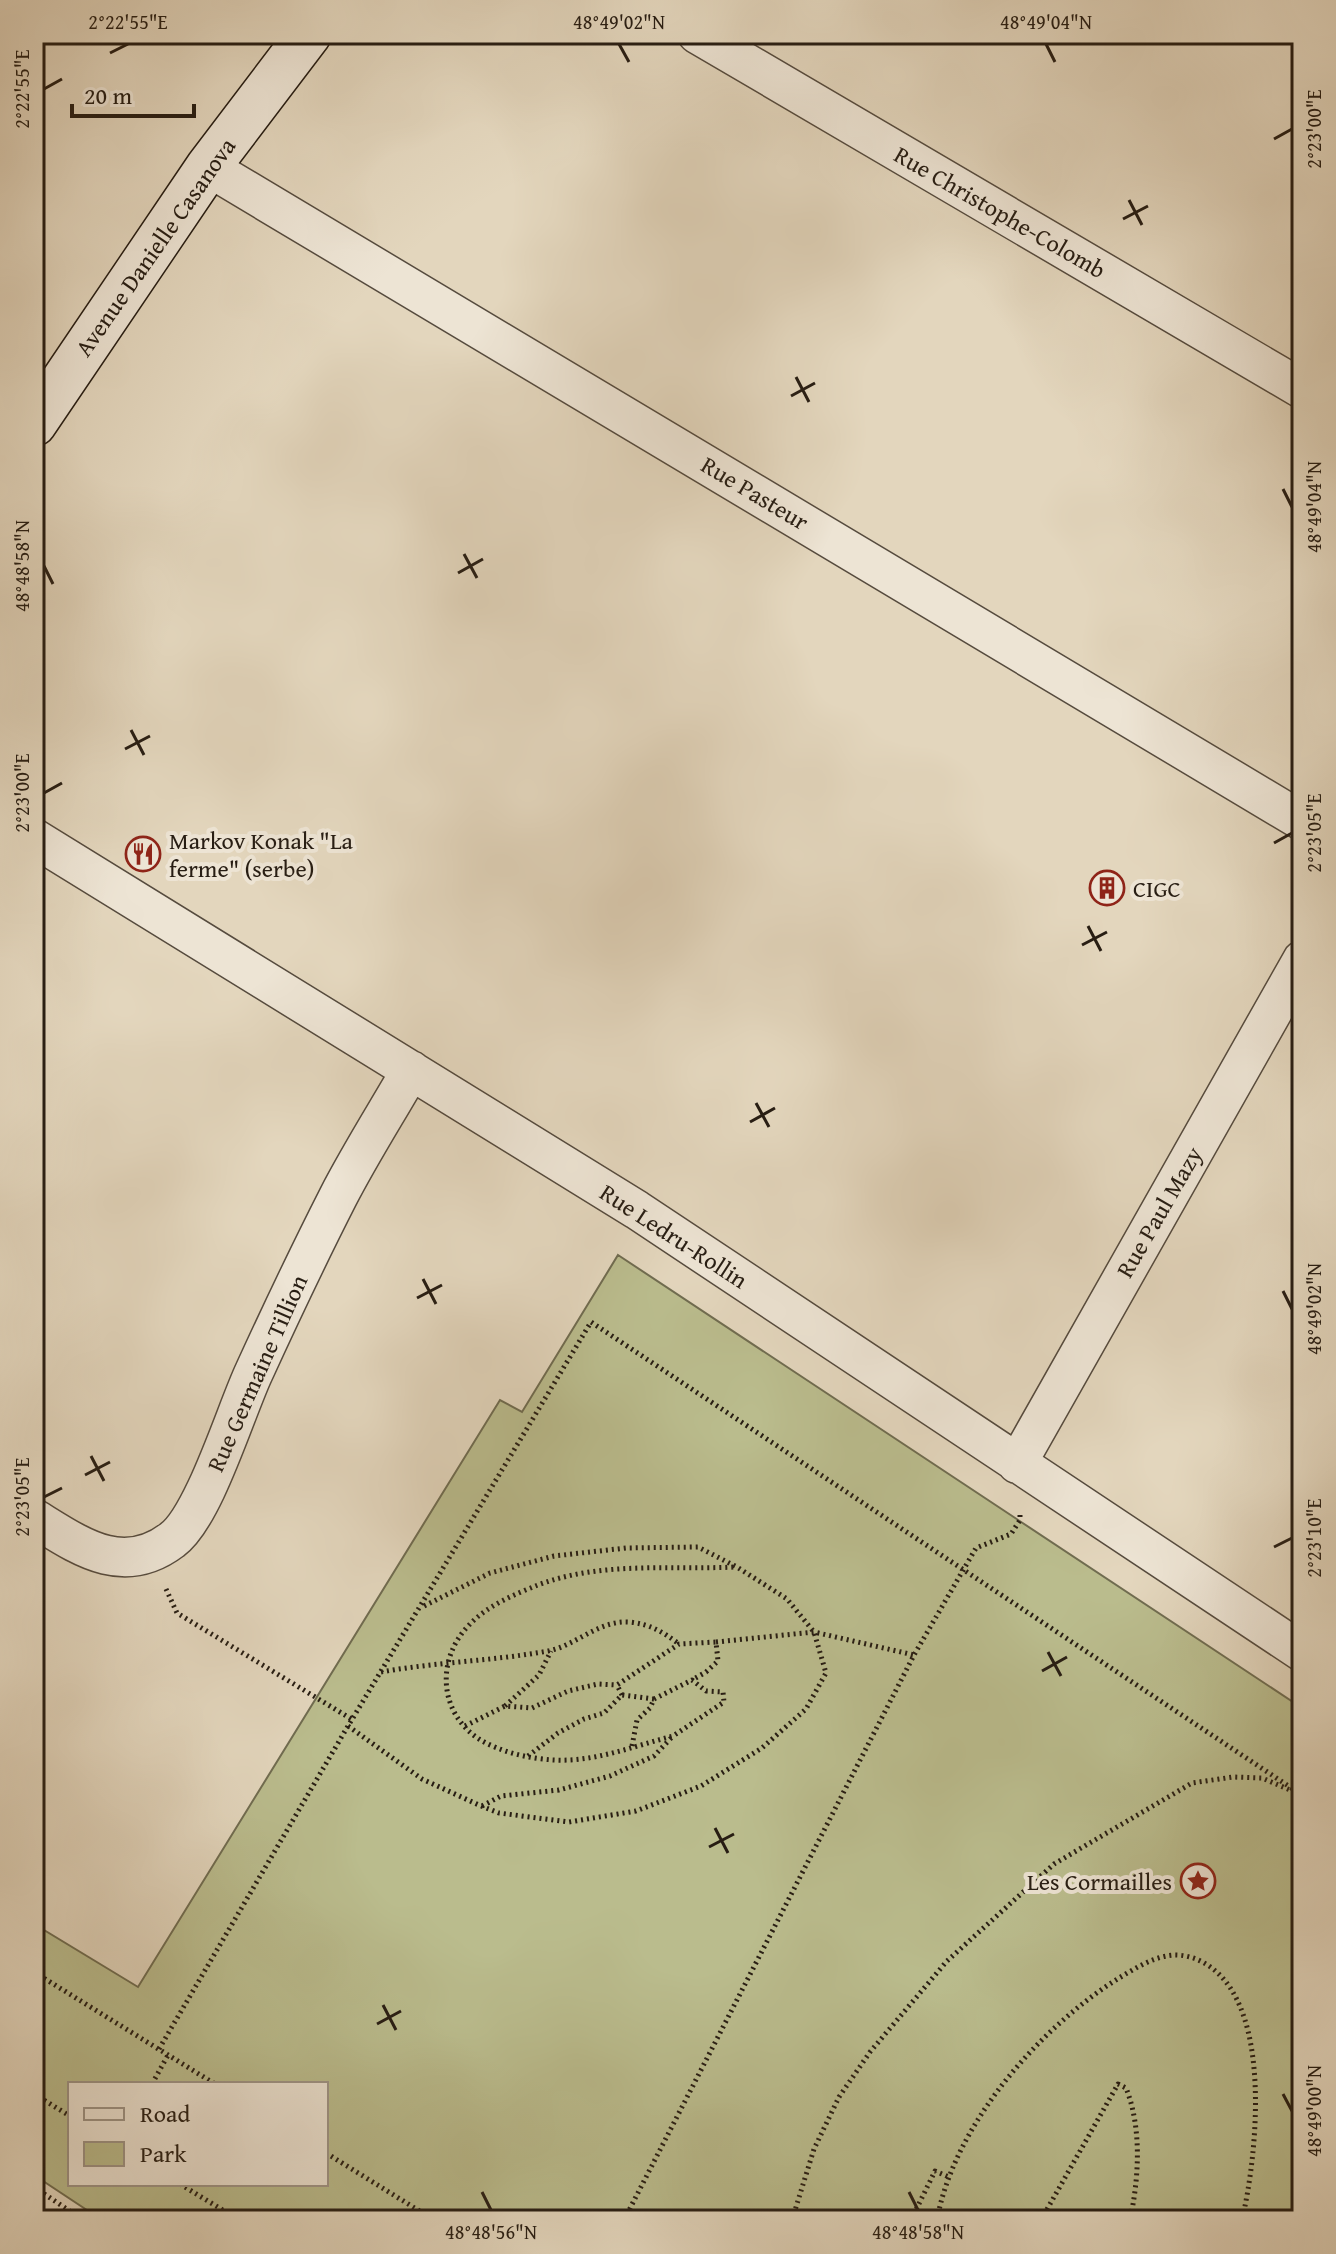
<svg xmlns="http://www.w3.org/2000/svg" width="1336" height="2254" font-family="'Gentium Book Plus',serif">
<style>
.green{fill:#babc8d;stroke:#706c50;stroke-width:2;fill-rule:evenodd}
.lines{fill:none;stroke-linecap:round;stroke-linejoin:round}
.street-casing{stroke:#564b3e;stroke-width:41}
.secondary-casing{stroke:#271d13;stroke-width:47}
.path{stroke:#271d13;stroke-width:5;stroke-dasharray:2 4;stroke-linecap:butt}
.street{stroke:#ede4d4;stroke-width:38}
.secondary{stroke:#ede4d4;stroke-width:44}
.ticks{fill:none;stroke:#271d13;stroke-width:3}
.labels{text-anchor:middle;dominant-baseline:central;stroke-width:8;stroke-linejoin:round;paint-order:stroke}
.street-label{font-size:24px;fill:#271d13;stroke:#ede4d4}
.poi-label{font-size:24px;fill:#271d13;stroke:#ede4d4;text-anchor:start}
.neatline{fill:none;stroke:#271d13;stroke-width:3}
.ticks-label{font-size:20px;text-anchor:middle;fill:#271d13}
</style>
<rect width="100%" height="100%" fill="#e3d6bd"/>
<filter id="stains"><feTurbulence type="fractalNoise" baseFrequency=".0025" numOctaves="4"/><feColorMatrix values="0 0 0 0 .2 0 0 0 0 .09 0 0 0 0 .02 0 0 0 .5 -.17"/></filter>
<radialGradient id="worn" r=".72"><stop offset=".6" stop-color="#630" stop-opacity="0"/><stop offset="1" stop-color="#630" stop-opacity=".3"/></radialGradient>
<path class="green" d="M618 1255 1302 1708V2220H102L34 2175V1924L138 1987 500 1400 522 1412ZM70 2084H326V2184H70Z"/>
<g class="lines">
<g class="street-casing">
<path id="street" d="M697 34 1302 389
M208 167 1302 821
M34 838 637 1210 1302 1652
M1017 1464 1302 960
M34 1518C78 1545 122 1578 172 1540 204 1517 236 1410 254 1372 281 1313 309 1254 338 1197 360 1154 387 1112 411 1070"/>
</g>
<g class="secondary-casing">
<path id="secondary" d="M34 424 208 167 309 34"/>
</g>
<path class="path" d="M166 1589 177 1613 353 1720
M716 1642 814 1632 914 1655
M381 1672C436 1662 493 1661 548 1651 575 1646 599 1620 629 1622 650 1624 663 1632 679 1644
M622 1695 617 1685 679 1644 716 1642 718 1661 706 1672 692 1680
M505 1706 539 1675 551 1651
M348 1726 422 1779 481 1806 499 1813 569 1822 636 1811 701 1786 762 1748 806 1709 826 1673 814 1632 787 1599 737 1567 698 1547 626 1548 554 1556 490 1573 424 1606
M465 1726 505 1706 532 1708 568 1691 598 1684 617 1685
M632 1746 637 1720 650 1708 654 1699 692 1680 706 1691 723 1692 724 1702 673 1736
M528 1756 558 1733 584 1719 604 1713 622 1695 654 1699
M482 1806 501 1796 559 1790 610 1776 654 1756 673 1736C634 1746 595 1762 555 1760 530 1759 500 1752 479 1739 438 1712 436 1658 470 1624 487 1606 515 1594 538 1585 601 1561 671 1570 736 1567
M34 1972 215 2084
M159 2049 348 1726 591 1322 1302 1795
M152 2084 168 2055
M34 2094 70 2116
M326 2153 434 2220
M180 2184 239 2220
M34 2187 83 2220
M624 2220 914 1655 976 1548 1011 1534 1020 1520V1511
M792 2220 814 2149 839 2097 870 2052 947 1961 1054 1864 1192 1783 1233 1777 1262 1778 1290 1790
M911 2220 935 2171 949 2177
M937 2220C954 2125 1039 2028 1119 1978 1136 1968 1154 1956 1175 1955 1187 1955 1199 1959 1209 1966 1273 2009 1257 2156 1242 2220
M1041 2220 1118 2084 1126 2088C1142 2128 1139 2178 1130 2220"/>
<use href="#street" class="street"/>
<use href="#secondary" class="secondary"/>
</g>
<path class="ticks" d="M619 44 629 62M1046 44 1055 62M110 53 128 44M44 89 62 79M1274 139 1292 129M1129 200 1142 225M1123 219 1148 206M796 377 809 402M791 396 815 383M1283 489 1292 507M464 554 477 578M44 566 53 584M458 573 483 559M131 730 144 755M125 749 150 736M44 793 62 783M1274 843 1292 833M1088 926 1101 951M1082 945 1107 932M756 1103 769 1127M750 1122 775 1108M423 1279 436 1304M1283 1291 1292 1309M417 1298 442 1285M91 1456 104 1481M85 1475 110 1462M44 1497 62 1488M1274 1547 1292 1538M1048 1652 1061 1676M1042 1671 1067 1657M715 1828 728 1853M709 1847 734 1834M383 2005 396 2030M377 2024 401 2011M1283 2094 1292 2111M482 2192 491 2210M909 2192 918 2210"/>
<defs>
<g id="restaurant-ring" transform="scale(1.8)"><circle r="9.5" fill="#ede4d4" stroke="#8f2418" stroke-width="1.5"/><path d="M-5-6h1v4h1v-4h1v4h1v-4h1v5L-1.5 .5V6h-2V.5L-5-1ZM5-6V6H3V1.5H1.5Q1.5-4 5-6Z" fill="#8f2418"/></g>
<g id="building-ring" transform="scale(1.8)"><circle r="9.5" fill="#ede4d4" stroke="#8f2418" stroke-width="1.5"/><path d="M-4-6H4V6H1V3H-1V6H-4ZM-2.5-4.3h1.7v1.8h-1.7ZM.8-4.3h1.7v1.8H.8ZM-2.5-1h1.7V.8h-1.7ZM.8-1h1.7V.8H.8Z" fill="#8f2418"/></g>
<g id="sight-ring" transform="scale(1.8)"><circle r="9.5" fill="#ede4d4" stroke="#8f2418" stroke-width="1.5"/><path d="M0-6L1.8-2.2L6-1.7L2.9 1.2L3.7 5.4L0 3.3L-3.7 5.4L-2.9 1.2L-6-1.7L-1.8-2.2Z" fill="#8f2418"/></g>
</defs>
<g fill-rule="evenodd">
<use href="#restaurant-ring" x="143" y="854"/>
<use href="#building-ring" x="1107" y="888"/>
<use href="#sight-ring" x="1198" y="1881"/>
</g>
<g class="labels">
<g class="street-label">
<text transform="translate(1000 212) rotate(30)">Rue Christophe-Colomb</text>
<text transform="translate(155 247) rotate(-55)">Avenue Danielle Casanova</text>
<text transform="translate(755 493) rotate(31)">Rue Pasteur</text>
<text transform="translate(1159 1212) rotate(-60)">Rue Paul Mazy</text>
<text transform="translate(674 1236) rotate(33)">Rue Ledru-Rollin</text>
<text transform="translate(257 1373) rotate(-66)">Rue Germaine Tillion</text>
</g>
<g class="poi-label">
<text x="169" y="840">Markov Konak "La<tspan x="169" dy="28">ferme" (serbe)</tspan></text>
<text x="1133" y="888">CIGC</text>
<text x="1172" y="1881" text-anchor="end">Les Cormailles</text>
</g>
</g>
<rect width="1336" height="2254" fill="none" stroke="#e3d6bd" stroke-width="88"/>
<rect x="68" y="2082" width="260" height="104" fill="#ede4d4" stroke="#9e9487" stroke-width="2"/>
<rect x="84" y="2108" width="40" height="12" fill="#ede4d4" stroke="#9e9487" stroke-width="2"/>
<text x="140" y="2122" font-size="24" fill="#271d13">Road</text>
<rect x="84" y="2142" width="40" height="24" fill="#babc8d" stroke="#9e9487" stroke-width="2"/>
<text x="140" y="2162" font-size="24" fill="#271d13">Park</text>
<path d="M72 104v12h122v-12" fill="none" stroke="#271d13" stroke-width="4"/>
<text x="84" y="104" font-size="24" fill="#271d13" stroke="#ede4d4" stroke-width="6" paint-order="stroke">20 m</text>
<rect x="44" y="44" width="1248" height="2166" class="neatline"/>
<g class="ticks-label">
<text x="128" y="29">2°22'55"E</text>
<text x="619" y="29">48°49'02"N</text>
<text x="1046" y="29">48°49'04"N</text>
<text transform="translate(22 89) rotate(-90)" y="7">2°22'55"E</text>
<text transform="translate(1314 129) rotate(-90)" y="7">2°23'00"E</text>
<text transform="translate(1314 507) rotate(-90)" y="7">48°49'04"N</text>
<text transform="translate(22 566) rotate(-90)" y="7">48°48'58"N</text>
<text transform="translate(22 793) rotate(-90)" y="7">2°23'00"E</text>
<text transform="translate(1314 833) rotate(-90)" y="7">2°23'05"E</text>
<text transform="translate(1314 1309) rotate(-90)" y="7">48°49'02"N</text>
<text transform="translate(22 1497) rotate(-90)" y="7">2°23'05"E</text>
<text transform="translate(1314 1538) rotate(-90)" y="7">2°23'10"E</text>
<text transform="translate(1314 2111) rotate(-90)" y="7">48°49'00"N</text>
<text x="491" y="2239">48°48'56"N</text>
<text x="918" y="2239">48°48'58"N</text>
</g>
<rect width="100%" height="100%" filter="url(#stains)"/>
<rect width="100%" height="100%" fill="url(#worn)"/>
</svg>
